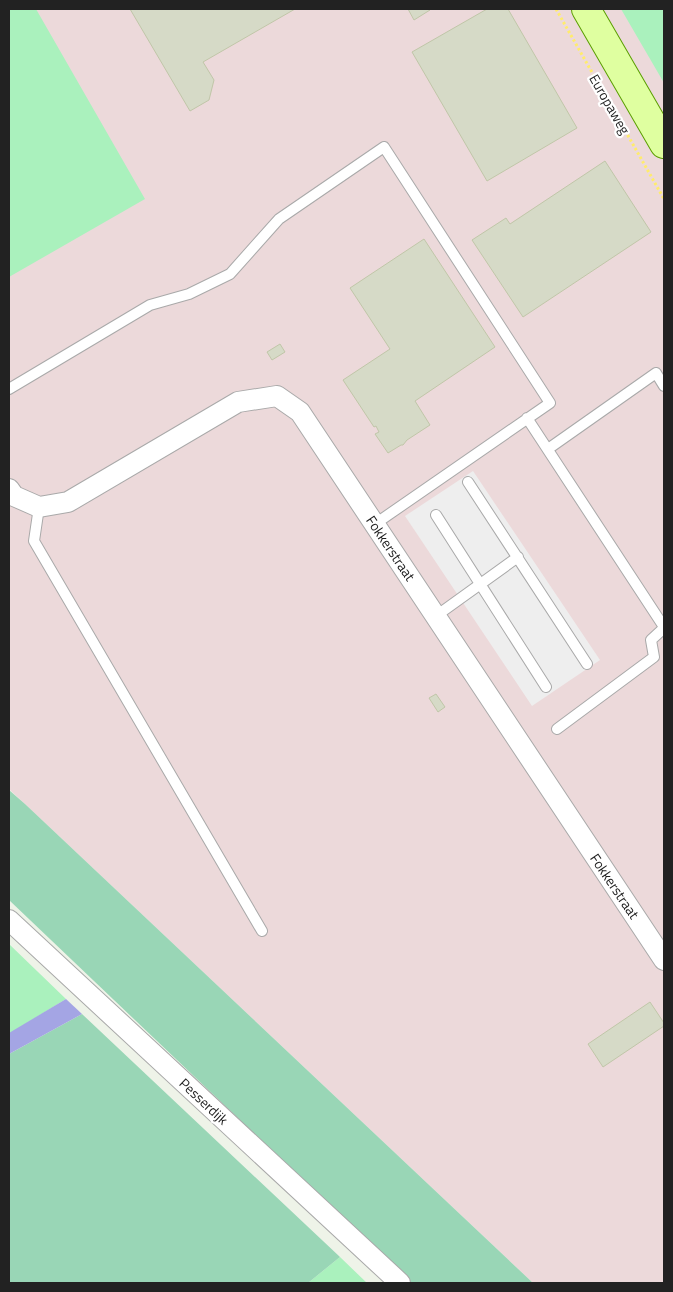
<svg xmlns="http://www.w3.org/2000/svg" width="673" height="1292" font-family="'Titillium Web',sans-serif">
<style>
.industrial{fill:#ecd9da}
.grass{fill:#aaf1bd}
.forest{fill:#99d6b6}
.parking{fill:#eee}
.water{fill:#a4a5e4}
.building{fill:#d6dac7;stroke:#c0c6a8}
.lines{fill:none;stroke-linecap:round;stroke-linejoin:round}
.service-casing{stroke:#a9a9a9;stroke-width:12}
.minor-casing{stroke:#a9a9a9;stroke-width:22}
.primary-casing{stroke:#5a9f00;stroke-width:30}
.path{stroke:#ffec6c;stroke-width:3;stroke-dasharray:2.5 2.5;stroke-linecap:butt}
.service{stroke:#fff;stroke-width:10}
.minor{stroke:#fff;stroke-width:20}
.primary{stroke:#dfffa0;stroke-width:28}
.labels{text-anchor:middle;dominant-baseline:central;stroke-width:4.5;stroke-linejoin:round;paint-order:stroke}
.street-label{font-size:14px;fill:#222;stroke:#fff}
</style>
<rect width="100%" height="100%" fill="#eef3e8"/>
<path class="industrial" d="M9 9H664V1283H533L9 789Z"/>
<path class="grass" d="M9 9H36L145 199 9 277Z
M621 9H664V83Z
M9 944 66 999 9 1034Z
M340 1257 367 1283H308Z"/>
<path class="forest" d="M9 790 25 804 533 1283H411L9 900Z
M82 1014 340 1257 308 1283H9V1054Z"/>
<path class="parking" d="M473 471 600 660 532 706 405 516Z"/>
<path class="water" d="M66 999 82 1014 9 1054V1033Z"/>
<path class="building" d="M130 9H295L203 62 214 80 209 100 190 111Z
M408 9H429L430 10 414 20Z
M487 9H508L577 128 487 181 412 52Z
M605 161 651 232 523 317 472 240 506 218 510 224Z
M424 239 495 347 415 401 430 425 407 440 403 445H401L388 453 375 434 379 432 376 426 374 427 343 380 390 349 350 288Z
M280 344 285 352 272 360 267 352Z
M436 694 445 707 438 712 429 698Z
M650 1002 664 1023V1026L603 1067 588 1044Z"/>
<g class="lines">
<g class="service-casing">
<path id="service" d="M9 389 150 305 189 294 230 274 279 219 384 147 550 403 375 524
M527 418 664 627
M548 449 656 373 664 386
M468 482 587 664
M39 507 34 541 262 931
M436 515 546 687
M436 616 518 557
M557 729 654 657 651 640 664 628"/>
</g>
<g class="minor-casing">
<path id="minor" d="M9 489 14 496 39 507 68 502 238 402 277 396 300 412 664 960
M9 920 400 1283"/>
</g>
<g class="primary-casing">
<path id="primary" d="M586 9 664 144"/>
</g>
<path class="path" d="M556 9 664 199"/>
<use href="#service" class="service"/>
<use href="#minor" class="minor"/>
<use href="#primary" class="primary"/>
</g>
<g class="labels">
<g class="street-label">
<text transform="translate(610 104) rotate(60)">Europaweg</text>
<text transform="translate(391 548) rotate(56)">Fokkerstraat</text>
<text transform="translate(615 886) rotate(56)">Fokkerstraat</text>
<text transform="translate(204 1101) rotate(43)">Pesserdijk</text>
</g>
</g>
<rect width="673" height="1292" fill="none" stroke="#222222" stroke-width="20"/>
</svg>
